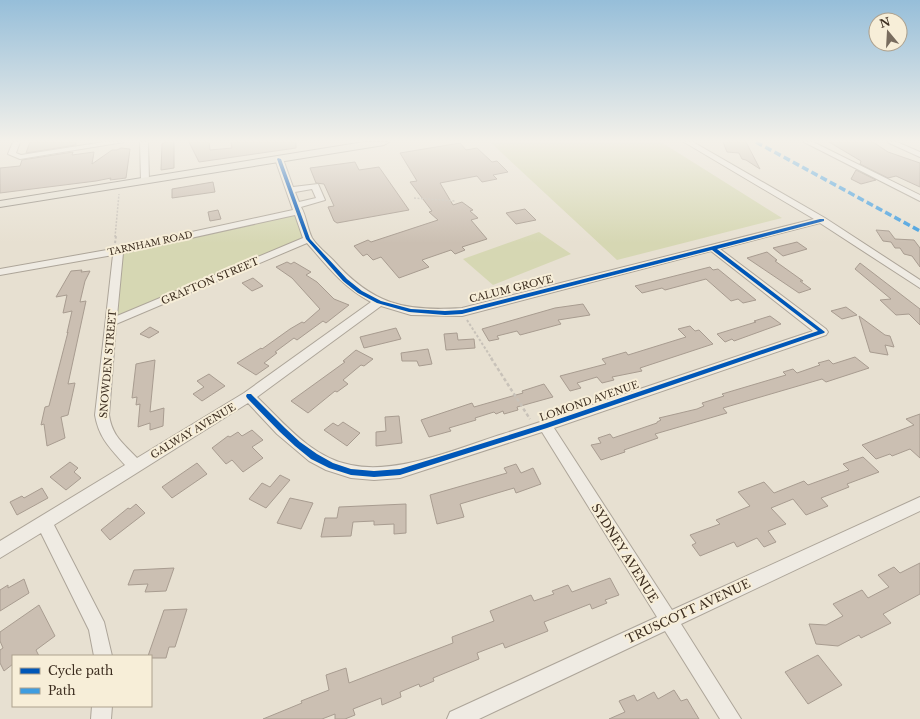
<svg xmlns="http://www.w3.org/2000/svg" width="920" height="719" font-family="'Libre Baskerville',serif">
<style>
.green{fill:#d6d7b3}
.building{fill:#cbbfb2;stroke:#a89c90}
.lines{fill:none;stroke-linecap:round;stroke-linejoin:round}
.minor-casing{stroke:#ada599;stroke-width:2}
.major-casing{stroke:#928b80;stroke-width:2}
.path-far2{stroke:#c8c2b9;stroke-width:1.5;stroke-dasharray:2 1.5;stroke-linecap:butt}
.path-far1{stroke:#c8c2b9;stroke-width:2;stroke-dasharray:2.5 2;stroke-linecap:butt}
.path{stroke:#c8c2b9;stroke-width:2.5;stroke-dasharray:3.5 2.5;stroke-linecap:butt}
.minor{fill:#efebe3;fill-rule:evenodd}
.major{fill:#e6e1d4;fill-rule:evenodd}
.quiet{stroke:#3f9de0;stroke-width:3.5;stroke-dasharray:7 3.5;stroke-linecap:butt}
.cycleway-casing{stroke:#f7eed8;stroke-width:2}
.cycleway{fill:#0057b8;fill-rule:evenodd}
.labels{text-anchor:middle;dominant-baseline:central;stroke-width:4;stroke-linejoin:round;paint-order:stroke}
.far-street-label{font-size:9px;fill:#3d2e20;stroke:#f7eed8}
.street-label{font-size:10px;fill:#3d2e20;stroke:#f7eed8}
.near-street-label{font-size:12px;fill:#3d2e20;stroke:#f7eed8}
</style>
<rect width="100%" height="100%" fill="#e7e0d1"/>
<path class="green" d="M490 142H661L782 218 617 260Z
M297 213 305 239 115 320 120 251Z
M539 232 571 254 493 285 463 259Z"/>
<path class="building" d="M30 142H76V145L26 153Z
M165 142H174V168L161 170 162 144Z
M189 142H209L210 150 232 148 231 142H296V148L199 162Z
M723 142H746L760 169 746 160 742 159 739 153 727 152Z
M829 142H873L888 152 920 163V187L896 176 888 178 860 164 861 161Z
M460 143 466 150 477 148 492 162 497 161 508 172 493 175 497 179 482 182 477 176 440 183 453 205 462 202 473 210 470 211 478 218 471 220 487 239 462 247 465 250 455 254 451 250 422 260 429 267 399 278 381 257 373 260 367 254 363 256 354 246 368 240 371 242 438 220 429 212 432 211 410 182 417 181 400 153Z
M121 148 130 149 126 178 110 180 111 178 96 181 0 193V168L20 166 22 160 73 152 72 155 94 152 92 164 112 150H117Z
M355 162 359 170 379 167 409 210 337 223 334 221 328 207 334 206 324 184 316 183 310 168Z
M856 170 876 180 861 184 851 179Z
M213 182 215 192 172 198V189Z
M525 209 536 220 516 224 506 213Z
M218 210 221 219 210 221 208 212Z
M876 230 889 231 895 239 914 240 920 248V267L912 256 904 254 900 248H895L891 242 883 241Z
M797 242 807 249 783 256 773 248Z
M767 252 777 260 775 261 803 281H800L811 289 799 293 747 258Z
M287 262 291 264 294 262 311 272 306 275 317 282 334 299 349 305 326 323 323 321 297 340 294 338 275 352 277 353 264 363 269 366 256 375 237 363 261 348 262 349 290 329 302 322 304 323 320 309 292 278 276 267Z
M860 263 920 309V325L909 314 896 315 880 300 891 299 855 269Z
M710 267 713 270 718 269 756 300 743 303 738 299 731 301 706 279 665 290 662 288 642 293 635 286Z
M82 270 81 272 90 271 85 281 80 302 86 301 68 384 75 383 68 415 61 417 65 438 47 446 44 424 41 425 45 407 49 406 68 332 67 333 72 311 63 313 67 295 56 297 71 271Z
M253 278 263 286 252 291 242 283Z
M583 304 590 315 558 320 561 324 520 335 517 331 497 336 499 339 489 341 482 329 555 308Z
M846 307 857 315 842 319 831 311Z
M770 316 781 324 734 341 732 339 725 342 717 334 756 322 754 321Z
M859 316 885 335 890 336 894 347 885 345 888 355 870 352Z
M690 326 695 331 699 330 713 344 640 368 642 371 612 377 614 380 602 383 597 377 577 383 581 388 570 391 560 376 606 364 602 359 626 352 628 355 686 337 678 329Z
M150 327 159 332 149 338 140 334Z
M396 328 401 339 364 348 360 337Z
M457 333 458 340 474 339 475 348 446 350 444 334Z
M428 349 432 364 419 366 417 361H402L401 353Z
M356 350 373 359 364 366 361 365 343 380 348 384 337 392 335 391 308 413 291 401 345 362 343 361Z
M855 357 869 368 826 382 822 379 723 408 727 413 655 434 658 438 624 450 625 452 601 460 591 445 601 443 598 438 610 434 613 438 657 423V422L661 420 659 418 697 409 704 406 702 403 724 396 722 394 786 375 783 372 793 369 797 373 820 365 818 363 829 360 833 364Z
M155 360 150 412 164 408 163 426 150 430V423L138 427 140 404 136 405 137 397 132 398 136 364Z
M209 374 225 386 202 401 193 394 204 387 197 381Z
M544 384 553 397 517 407 518 410 504 414 503 411 496 414 494 412 475 418 476 420 449 428 451 431 429 437 421 420 472 403 474 407 523 393 522 391Z
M920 414V458L910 449 892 456 890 454 876 459 862 445 914 425 906 419Z
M399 416 402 443 376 446V432L386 431 385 417Z
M343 422 360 433 347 446 324 430 333 423 338 426Z
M252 430 263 440 252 447 263 458 243 472 232 460 226 464 212 448 228 436 230 437 238 432 242 436Z
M863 457 879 472 847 484 849 487 821 498 828 506 806 515 793 499 771 508 786 524 768 531 776 542 764 547 757 538 737 547 734 542 700 556 692 545 696 543 690 535 720 524 716 520 750 506 738 492 764 482 774 493 804 481 808 485 849 470 843 464Z
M70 462 78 468 74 472 81 478 66 490 50 477Z
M197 463 207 474 172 498 162 487Z
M516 464 521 473 533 468 541 484 516 493 514 488 460 504 464 517 437 524 430 495 507 473 504 468Z
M280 475 290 480 266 508 249 499 262 483 270 487Z
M42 488 48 498 17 515 10 502 22 496 24 498Z
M290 498 313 503 301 529 277 523Z
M136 504 145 513 110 540 101 530 128 508 130 509Z
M406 504V533L394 534V524L374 525V521L353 522 351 536 321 537 325 518H337L339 507Z
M920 563V594L883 614 891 623 861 638 859 635 838 646 816 644 809 624 826 625 843 616 833 604 862 590 868 598 889 587 878 575 894 567 900 573Z
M174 568 166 591 145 592 148 584 128 585 134 570Z
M610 578 619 595 605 600 607 603 592 609 590 604 544 622 548 631 505 648 503 643 477 653 479 659 433 678 434 681 420 687 419 684 400 692 401 697 382 705 381 698 353 709 355 715 345 719H335V714L322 719H263L302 703 301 701 329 690 326 675 346 668 349 683 453 643 452 637 494 621 490 611 531 595 534 601 554 594 552 591 568 585 572 592Z
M24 579 29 593 0 611V590L8 585V588Z
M39 605 55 636 36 650 39 656H13V664L4 671 0 663V650L3 648 0 641V632Z
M187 609 175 647H169L166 658H151V656H148L164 610Z
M818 655 842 685 808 704 785 672Z
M674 690 681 701 687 699 699 719H609L625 712 619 701 634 695 637 701 654 692 658 699Z"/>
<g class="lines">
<g class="minor-casing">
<path id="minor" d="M13 142H20L16 153 21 155 104 142H124L20 159 8 154Z
M140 142H148L149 181 145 183 141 181Z
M684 142H693L825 218 920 280V288L820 223 720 249 826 329 828 332 826 335 554 428 672 610 920 497V511L681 624 741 719H720L665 631 479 719H447L450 712 657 617 542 432 400 478 374 480 351 478 326 470 309 461 277 434 248 403 54 525 104 622 112 656H94L89 630 41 533 0 558V541L125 465C110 448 99 438 95 415L113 255 0 275V269L118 248 293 210 275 159 279 157 283 159 293 187 318 184 325 200 301 207C306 215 307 228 312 238 317 246 326 253 333 260 372 304 404 312 462 308L814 219ZM312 189 316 198 299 202 295 192ZM295 215 303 238 117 316 123 253ZM307 243C327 266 344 288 371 302L244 393 137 458C123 443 112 436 109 415L116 324ZM711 251 813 331C710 365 607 401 503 434 458 448 398 475 351 465 312 458 284 423 257 397L381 306 411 315 462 316Z
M804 142H813L920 195V201Z
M887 142H897L920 152V157Z
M92 706H112L111 719H91Z"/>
</g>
<g class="major-casing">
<path id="major" d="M364 142H389L384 145 0 207V201Z"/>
</g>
<path class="path-far2" d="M414 198 455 201
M115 237 119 194"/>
<path class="path-far1" d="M115 243 116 236
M467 320 492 359"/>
<path class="path" d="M491 358 530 419"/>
<use href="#minor" class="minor"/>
<use href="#major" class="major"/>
<path class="quiet" d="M756 142 920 231"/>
<g class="cycleway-casing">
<path id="cycleway" d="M278 158 281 159 310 239 347 279 362 291 381 301 411 309 445 311 462 310 820 219H824V221L717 249 825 332 824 333 547 428 400 475 374 477 351 475 329 468 311 459 295 446 280 432 247 398 246 396 247 394H251L285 428 300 442 317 454 333 463 351 469 374 471 400 469 544 424 818 331 712 250 462 314 445 315 409 312 377 303 358 293 343 281 306 239 277 159Z"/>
</g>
<use href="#cycleway" class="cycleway"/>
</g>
<linearGradient id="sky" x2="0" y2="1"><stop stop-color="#96bed9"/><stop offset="0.58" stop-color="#f4f1ea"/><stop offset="1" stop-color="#f4f1ea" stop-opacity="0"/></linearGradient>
<rect width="920" height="243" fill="url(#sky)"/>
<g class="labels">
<g class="far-street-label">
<text transform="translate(150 243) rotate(-12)">TARNHAM ROAD</text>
</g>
<g class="street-label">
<text transform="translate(210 281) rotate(-23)">GRAFTON STREET</text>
<text transform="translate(511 289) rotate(-14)">CALUM GROVE</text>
<text transform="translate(108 364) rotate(-85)">SNOWDEN STREET</text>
<text transform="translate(589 401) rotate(-19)">LOMOND AVENUE</text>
<text transform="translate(193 431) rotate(-31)">GALWAY AVENUE</text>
</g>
<g class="near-street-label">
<text transform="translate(625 553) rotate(58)">SYDNEY AVENUE</text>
<text transform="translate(688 611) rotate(-25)">TRUSCOTT AVENUE</text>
</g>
</g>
<rect x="12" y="655" width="140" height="52" fill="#f7eed8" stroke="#ada18e"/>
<rect x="20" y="668" width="20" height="6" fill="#0057b8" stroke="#ada18e"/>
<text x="48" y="675" font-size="12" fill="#3d2e20">Cycle path</text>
<rect x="20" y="688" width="20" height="6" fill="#3f9de0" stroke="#ada18e"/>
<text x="48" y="695" font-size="12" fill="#3d2e20">Path</text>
<g transform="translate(888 32) rotate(342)"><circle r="19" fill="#f7eed8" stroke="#ada18e"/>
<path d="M0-3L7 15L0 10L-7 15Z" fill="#786c5e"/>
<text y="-6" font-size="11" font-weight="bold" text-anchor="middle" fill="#3d2e20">N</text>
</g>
</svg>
